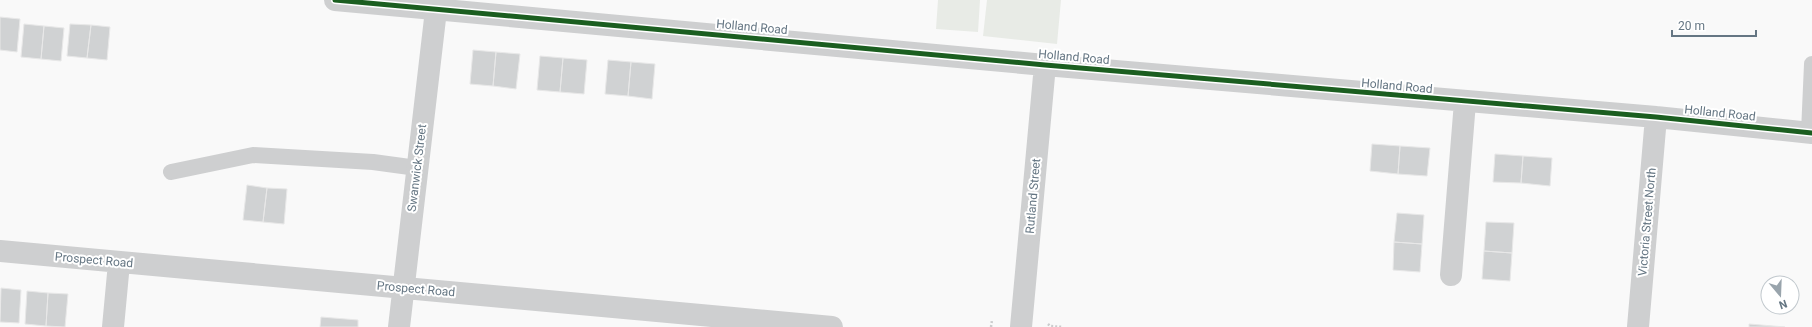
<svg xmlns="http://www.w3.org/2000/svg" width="1812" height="327" font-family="Roboto,sans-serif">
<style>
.green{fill:#e8ebe6}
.building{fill:#d0d2d3;stroke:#e8e8e8}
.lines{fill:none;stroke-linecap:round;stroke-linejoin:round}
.path{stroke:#cbcccd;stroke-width:2.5;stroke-dasharray:2 2;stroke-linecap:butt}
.lane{stroke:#cecfd0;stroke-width:16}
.street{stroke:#cecfd0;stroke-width:22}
.cycleway-casing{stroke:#fff;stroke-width:8}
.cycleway{stroke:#1b5e20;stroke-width:5}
.labels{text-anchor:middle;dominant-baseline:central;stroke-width:4;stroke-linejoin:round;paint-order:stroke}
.street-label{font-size:12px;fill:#657683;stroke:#fff}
</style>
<rect width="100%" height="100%" fill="#f9f9f9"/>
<path class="green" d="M938 0H980L978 32 936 29Z
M987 0H1061L1057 44 983 36Z"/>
<path class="building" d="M0 17 20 19 17 52 0 50Z
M24 24 44 26 41 59 21 57Z
M70 24 91 25 87 58 67 56Z
M91 25 110 27 107 60 87 58Z
M44 26 64 28 61 61 41 59Z
M473 50 496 52 493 86 470 84Z
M496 52 520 54 516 89 493 86Z
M540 56 563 58 560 92 537 90Z
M563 58 587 60 584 94 560 92Z
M608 60 631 62 628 96 605 94Z
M631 62 655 64 652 99 628 96Z
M1372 144 1400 146 1398 174 1370 171Z
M1400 146 1430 148 1427 176 1398 174Z
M1495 154 1523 156 1521 183 1493 182Z
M1523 156 1552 158 1550 186 1521 183Z
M247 185 267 188 263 222 243 220Z
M267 188 287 189 284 224 263 222Z
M1397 213 1424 215 1422 244 1394 242Z
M1486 222 1514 223 1512 253 1484 251Z
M1394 242 1422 244 1420 272 1393 270Z
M1484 251 1512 253 1510 281 1482 279Z
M1 288 21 290 19 323 0 322Z
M27 291 48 293 46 326 25 324Z
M48 293 68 294 65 327 46 326Z
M321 317 358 320V327H320Z
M1749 324 1785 327H1749Z"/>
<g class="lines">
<path class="path" d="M1048 324 1050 326 1063 327
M991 327 992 320"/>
<path class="lane" d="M1809 132 1812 64
M171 172 253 155 373 162 417 168"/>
<path class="street" d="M335 0 1045 65 1656 117 1812 133
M0 251 832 327
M1451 275 1465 102
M113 327 119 263
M399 327 436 10
M1021 327 1045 65
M1638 327 1656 117"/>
<g class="cycleway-casing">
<path id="cycleway" d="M335 0 1045 65 1656 117 1812 133"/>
</g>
<use href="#cycleway" class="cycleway"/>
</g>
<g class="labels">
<g class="street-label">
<text transform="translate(752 27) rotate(5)">Holland Road</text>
<text transform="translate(1074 57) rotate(5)">Holland Road</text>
<text transform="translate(1397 86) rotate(5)">Holland Road</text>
<text transform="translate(1720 113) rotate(6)">Holland Road</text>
<text transform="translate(417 168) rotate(-83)">Swanwick Street</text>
<text transform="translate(1033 196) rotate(-85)">Rutland Street</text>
<text transform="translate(1647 222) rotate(-85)">Victoria Street North</text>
<text transform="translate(94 260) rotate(5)">Prospect Road</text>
<text transform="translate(416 289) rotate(5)">Prospect Road</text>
</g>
</g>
<g transform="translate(1780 295) rotate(161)"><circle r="19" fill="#ffffff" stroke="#c1c8cd"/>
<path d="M0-3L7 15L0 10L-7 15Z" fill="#99a4ac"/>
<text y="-6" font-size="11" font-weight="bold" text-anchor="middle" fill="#657683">N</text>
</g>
<path d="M1672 30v6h84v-6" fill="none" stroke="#657683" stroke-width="2"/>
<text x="1678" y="30" font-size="12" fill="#657683" stroke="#ffffff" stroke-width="3" paint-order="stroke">20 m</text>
</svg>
